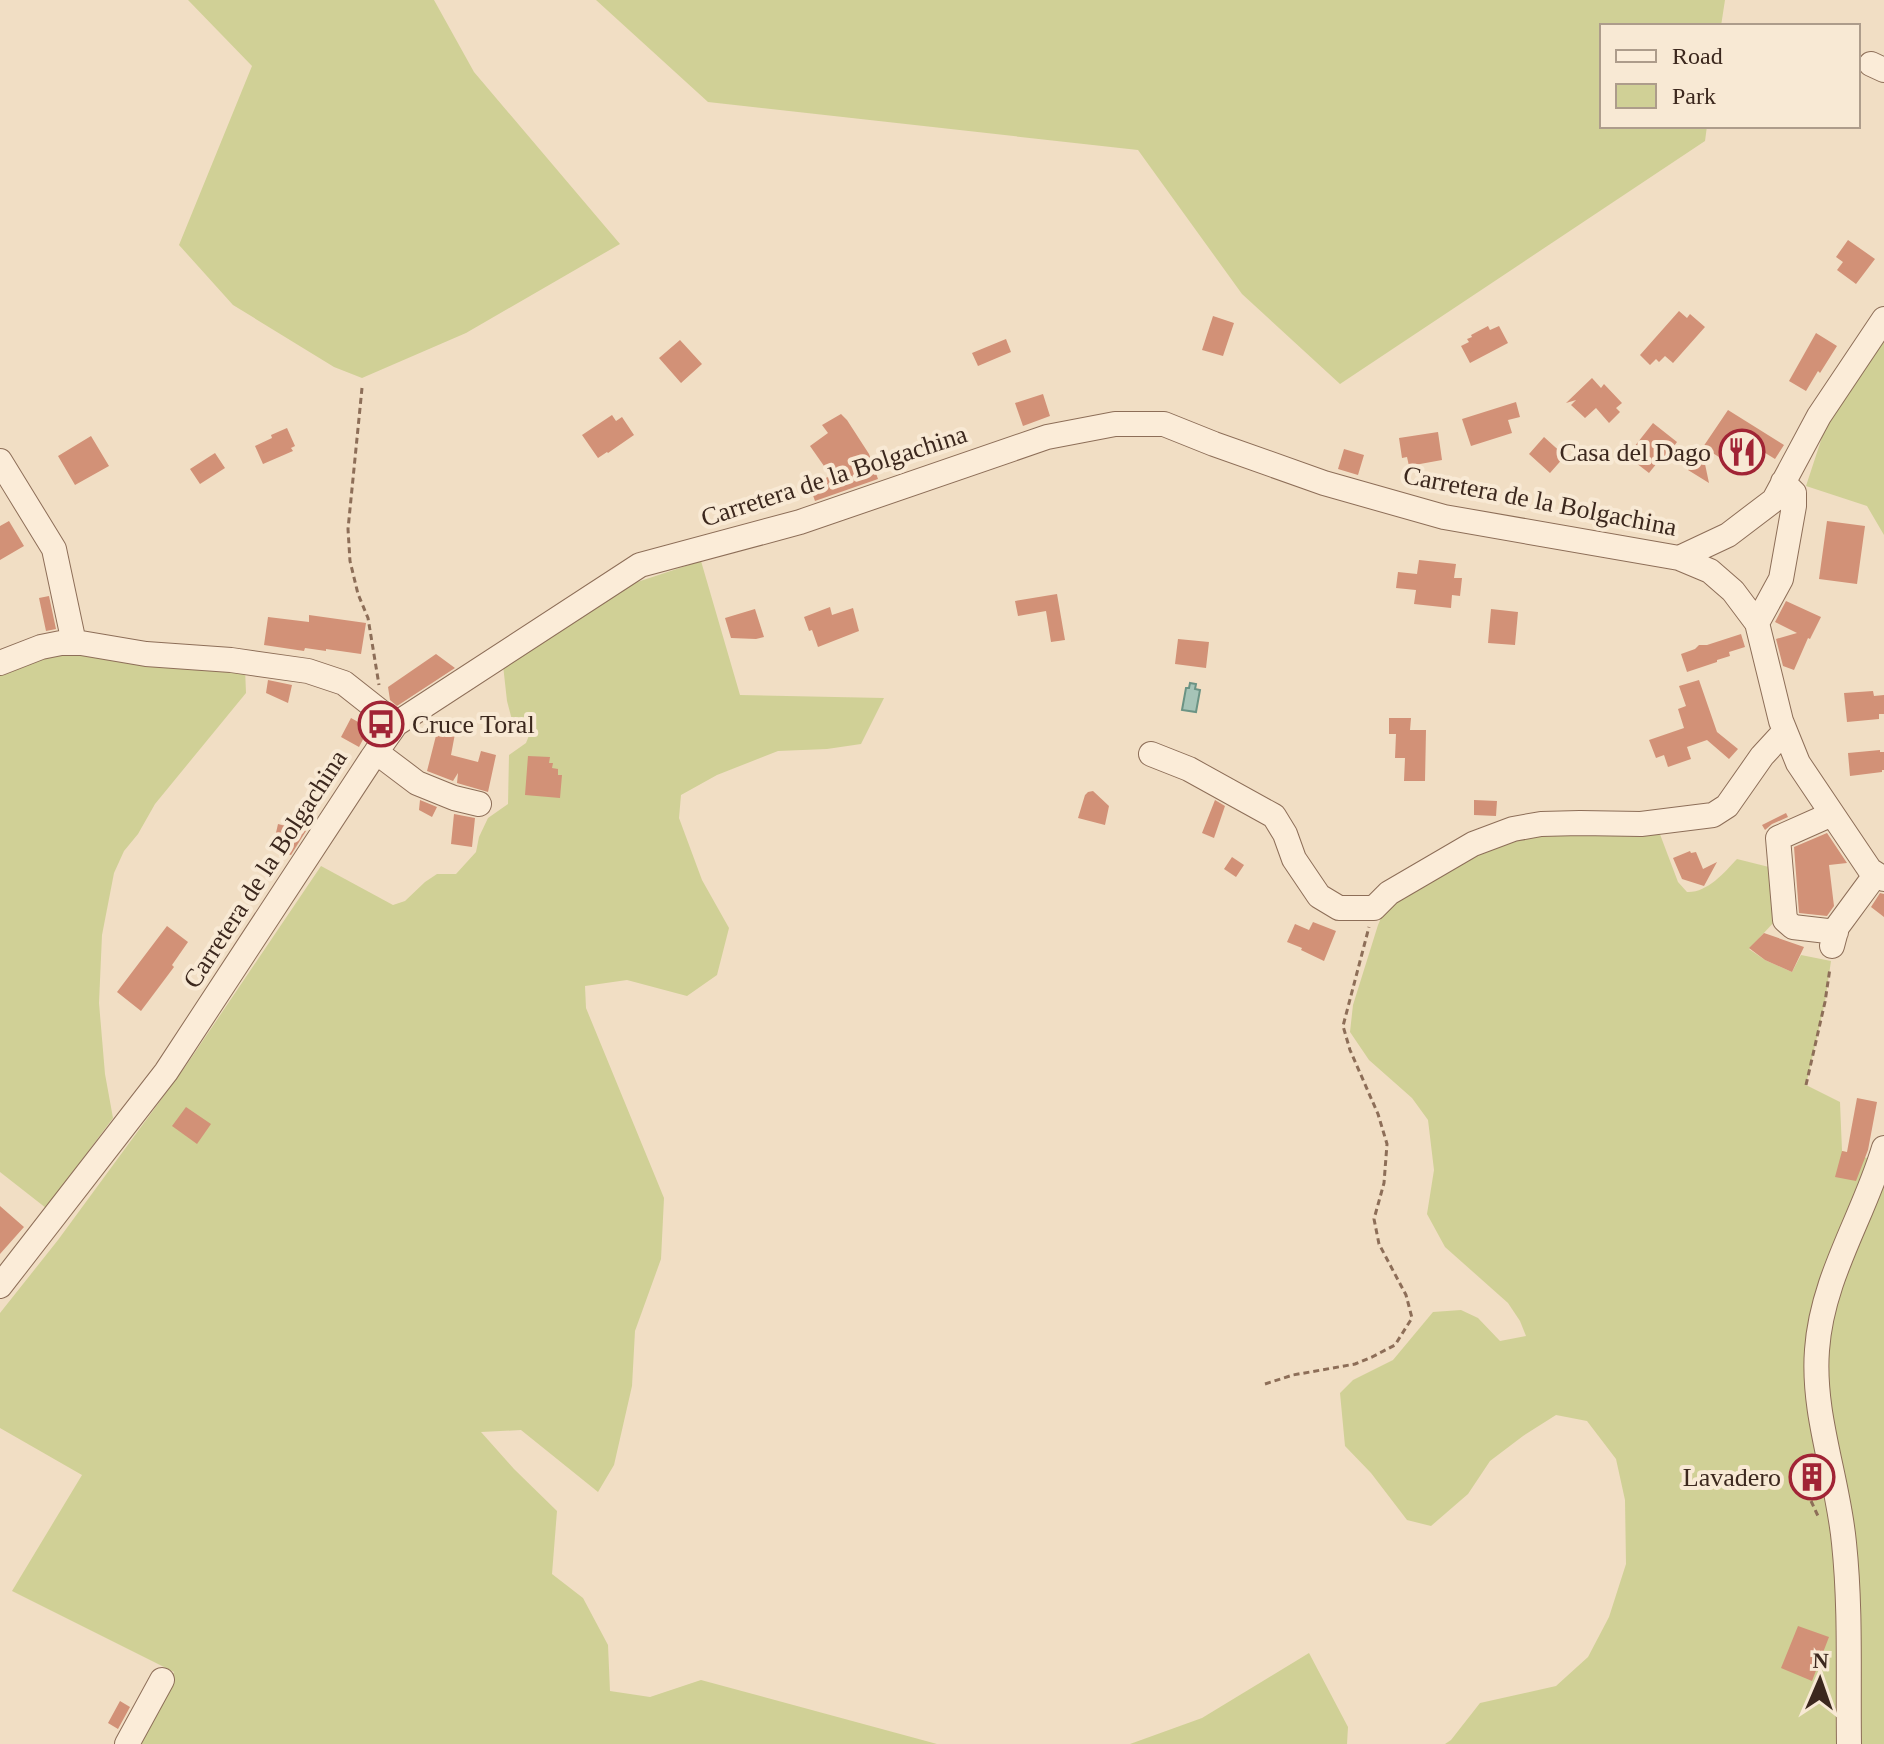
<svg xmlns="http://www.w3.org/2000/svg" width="1884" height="1744" font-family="'Times New Roman',serif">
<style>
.green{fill:#d0d096}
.water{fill:#a6c4b7;stroke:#6b9384;stroke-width:2}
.building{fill:#d29177}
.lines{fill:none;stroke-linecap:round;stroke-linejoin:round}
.minor-casing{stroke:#8d6e58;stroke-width:26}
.path{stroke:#8d6e58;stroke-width:3;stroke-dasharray:6 4;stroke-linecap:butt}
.minor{stroke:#fbecd8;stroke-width:24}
.labels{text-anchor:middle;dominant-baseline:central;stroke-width:8;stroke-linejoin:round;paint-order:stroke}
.poi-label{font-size:26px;fill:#3c281e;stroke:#f8e9d4;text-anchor:end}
.street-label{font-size:26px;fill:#3c281e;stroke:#f8e9d4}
</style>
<rect width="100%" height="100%" fill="#f1dec4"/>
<path class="green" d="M188 0H434L474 72 620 244 466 333 362 378 334 367 233 305 179 245 252 66Z
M596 0H1725L1721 26H1602V126H1707L1705 141 1340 384 1242 294 1138 150 708 102Z
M1884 341V535L1867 506 1806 486 1826 425Z
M701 561 740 695 884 698 861 744 827 749 778 751 717 775 681 795 679 818 702 880 729 928 717 975 687 996 627 980 585 986 586 1008 664 1198 661 1259 635 1331 632 1386 614 1465 598 1492 521 1430 481 1432 514 1469 557 1511 552 1574 583 1598 608 1645 610 1691 650 1697 701 1680 937 1744H135L174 1672 12 1591 82 1475 0 1428V1313L58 1240 185 1067 321 866 393 905 405 901 425 882 437 874H456L476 852 479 837 488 818 508 804 509 755 526 743 530 733 512 720 507 701 503 665 616 589Z
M58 650 245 668 246 693 155 804 138 834 124 851 114 873 102 935 99 1003 105 1074 113 1118 46 1208 0 1172V671Z
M1658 829 1678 882 1687 892C1707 893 1724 873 1737 859L1773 868 1775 921 1749 949 1765 960 1792 972 1801 955 1831 961 1825 1002 1806 1085 1840 1102 1842 1151 1871 1159 1884 1148V1744H1445L1451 1740 1480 1703 1556 1686 1588 1657 1609 1617 1626 1564 1625 1500 1616 1459 1587 1421 1556 1415 1523 1436 1490 1461 1468 1494 1431 1526 1407 1520 1371 1473 1345 1446 1340 1393 1353 1380 1393 1360 1433 1312 1461 1310 1478 1318 1500 1341 1526 1336 1520 1321 1508 1303 1445 1247 1427 1214 1434 1170 1428 1120 1412 1098 1369 1060 1350 1032 1353 1005 1378 925 1387 904 1407 890 1516 835Z
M1309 1653 1348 1727 1347 1744H1130L1202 1718Z"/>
<path class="water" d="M1190 683 1196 684 1195 689 1200 690 1196 712 1182 710 1186 688H1189Z"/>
<path class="building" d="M1848 240 1875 259 1856 284 1837 270 1843 262 1836 257Z
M1679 311 1687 318 1690 314 1705 327 1673 363 1665 356 1659 362 1656 359 1650 365 1640 355Z
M1213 316 1234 323 1223 356 1202 350Z
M1488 326 1490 330 1499 326 1508 343 1470 363 1461 346 1469 342 1467 339 1472 337 1471 335Z
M1816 333 1837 346 1820 373 1818 371 1806 391 1789 381Z
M1006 339 1011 352 978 366 972 353Z
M680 340 702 364 681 383 659 358Z
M1592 378 1601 388 1604 384 1622 403 1616 408 1620 412 1609 423 1596 408 1585 418 1571 405 1576 400 1566 403Z
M1043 394 1050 416 1023 426 1015 403Z
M1516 402 1520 417 1508 420 1512 433 1471 446 1462 419Z
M1728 410 1784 445 1775 459 1762 451 1751 469 1747 466 1743 472 1703 447Z
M841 414 847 420 869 454 878 479 815 501 809 484 831 476 810 446 828 433 822 425Z
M612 415 616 421 622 417 634 435 608 453 607 452 598 458 582 435Z
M1653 423 1677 442 1660 465 1657 463 1649 473 1627 456Z
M287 428 295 446 291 448 293 451 263 464 255 446 272 438 271 435Z
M1438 432 1442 460 1409 466 1407 457 1402 458 1399 438Z
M91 436 109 466 75 485 58 456Z
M1544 437 1565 456 1550 473 1529 454Z
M1344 449 1364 455 1358 475 1338 469Z
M1702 450 1709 483 1688 470Z
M215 453 225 468 200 484 190 469Z
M9 521 24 546 0 560V526Z
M1827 521 1865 526 1857 584 1819 579Z
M1419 560 1456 564 1454 578H1462L1460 596 1452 595 1451 608 1414 604 1416 590 1396 588 1398 572 1417 574Z
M1057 594 1065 640 1051 642 1046 611 1018 616 1015 601Z
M49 596 56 629 46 631 39 598Z
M1786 601 1821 617 1810 639 1808 638 1794 670 1783 666 1776 639 1797 633 1775 622Z
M830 607 832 615 853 608 859 631 818 647 812 630 809 631 804 617Z
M755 609 764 637 756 639 731 638 725 618Z
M1491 609 1518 612 1515 645 1488 643Z
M309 615 366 623 361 654 326 649V651L305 648 304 651 264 645 268 617 309 622Z
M1741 634 1745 647 1729 652 1730 656 1717 660V662L1687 672 1681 654 1695 649 1699 645H1707Z
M1178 639 1209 642 1206 668 1175 664Z
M436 654 455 668 397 706 390 700 388 687Z
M268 680 292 685 288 703 266 693Z
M1699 680 1717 732 1738 749 1729 759 1707 740 1687 747 1691 759 1668 767 1664 755 1656 758 1649 740 1684 728 1678 709 1686 706 1679 686Z
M1873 691 1874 696 1884 695V714H1879V719L1847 722 1844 693Z
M351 718 369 728 359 747 341 737Z
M1389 718H1411L1410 730H1426L1425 781H1404L1405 758H1395L1396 734H1389Z
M440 720 457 723 451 755 478 762 481 751 496 755 488 792 457 783 458 773 453 781 427 771Z
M1880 750V752H1884V770H1882V772L1850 776 1848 753Z
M528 756 550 757 549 763H553L552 768 558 769V775H562L560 798 525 795Z
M1093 791 1109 806 1105 825 1078 818 1085 795 1088 792Z
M420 800 437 807 432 817 419 810Z
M1215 800 1225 806 1214 838 1202 833Z
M1474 800 1497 801 1496 816 1474 815Z
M1786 813 1788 817 1772 824 1765 830 1762 825Z
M454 814 475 818 472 847 451 844Z
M278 824 306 831 291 855 272 850Z
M1827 833 1847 863 1829 865 1834 906 1827 916 1799 913 1794 847Z
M1690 851 1691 853 1696 852 1703 869 1717 862 1704 886 1682 879 1673 858Z
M1232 857 1244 865 1236 877 1224 869Z
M1880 893 1884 894V917L1871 907Z
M1313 922 1336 931 1324 961 1301 950 1302 948 1287 942 1295 924 1309 930Z
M167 926 188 942 172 965 174 967 141 1011 117 992Z
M1764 933 1804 947 1792 972 1765 960 1749 948Z
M1857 1098 1877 1102 1868 1150 1856 1181 1835 1177 1842 1151 1847 1152Z
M186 1107 211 1124 197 1144 172 1126Z
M0 1206 24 1227 0 1254Z
M1798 1626 1829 1637 1812 1681 1781 1668Z
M120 1701 130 1707 118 1729 108 1723Z"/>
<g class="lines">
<g class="minor-casing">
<path id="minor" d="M1871 64 1884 70
M0 461 54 549 74 643
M1679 558 1710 571 1733 591 1757 623 1781 721 1798 763 1870 870 1884 879
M1757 623 1781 579 1794 506V493L1783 482
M0 663 41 647 61 643H81L146 654 231 660 308 671 344 683 396 724
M376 752 417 783 454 798 479 804
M1151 754 1189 769 1274 816 1285 834 1294 859 1319 896 1339 908H1374L1389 893 1473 844 1513 829 1541 824 1580 823 1641 824 1713 815 1727 806 1762 756 1785 731
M1832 814 1778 838 1785 920 1793 927 1836 932
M1832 946 1837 927 1876 874
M0 1286 166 1072 372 758 396 724 640 565 800 522 1047 437 1115 424H1164L1214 444 1324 483 1444 517 1679 558 1728 535 1774 500 1819 416 1884 319
M127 1744 162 1680
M1849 1744C1848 1677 1851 1609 1844 1543 1838 1478 1812 1415 1817 1350 1822 1277 1864 1216 1884 1148"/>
</g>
<path class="path" d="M362 388 348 529 350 561 358 594 368 618 379 685
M1806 1085 1825 1002 1830 968
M1265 1384 1293 1375 1355 1364 1372 1357 1395 1345 1412 1318 1406 1295 1379 1244 1374 1219 1384 1183 1387 1144 1378 1114 1350 1050 1343 1026 1369 927
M1811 1501 1818 1516"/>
<use href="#minor" class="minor"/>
</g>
<defs>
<g id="restaurant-ring" transform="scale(2.3)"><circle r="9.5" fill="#f8e9d4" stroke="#a12435" stroke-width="1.5"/><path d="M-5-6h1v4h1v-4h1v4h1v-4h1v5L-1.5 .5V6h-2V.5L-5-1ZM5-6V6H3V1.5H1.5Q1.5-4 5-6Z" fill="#a12435"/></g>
<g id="bus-ring" transform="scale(2.3)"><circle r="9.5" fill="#f8e9d4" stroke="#a12435" stroke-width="1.5"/><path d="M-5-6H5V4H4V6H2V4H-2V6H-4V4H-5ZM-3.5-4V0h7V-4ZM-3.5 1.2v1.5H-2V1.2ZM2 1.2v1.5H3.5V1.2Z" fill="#a12435"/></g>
<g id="building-ring" transform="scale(2.3)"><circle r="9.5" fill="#f8e9d4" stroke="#a12435" stroke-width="1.5"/><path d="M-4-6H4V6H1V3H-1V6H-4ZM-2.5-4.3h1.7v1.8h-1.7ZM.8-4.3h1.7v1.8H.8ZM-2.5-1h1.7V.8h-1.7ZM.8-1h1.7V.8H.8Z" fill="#a12435"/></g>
</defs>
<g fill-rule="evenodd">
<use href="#restaurant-ring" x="1742" y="452"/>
<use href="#bus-ring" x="381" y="724"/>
<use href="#building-ring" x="1812" y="1477"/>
</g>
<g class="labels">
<g class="poi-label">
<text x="1711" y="452">Casa del Dago</text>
<text x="412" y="724" text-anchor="start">Cruce Toral</text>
<text x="1781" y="1477">Lavadero</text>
</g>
<g class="street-label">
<text transform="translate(834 476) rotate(-18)">Carretera de la Bolgachina</text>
<text transform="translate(1540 501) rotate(11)">Carretera de la Bolgachina</text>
<text transform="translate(265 869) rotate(-57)">Carretera de la Bolgachina</text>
</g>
</g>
<rect x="1600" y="24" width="260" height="104" fill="#f8e9d4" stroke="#ad9c8b" stroke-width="2"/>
<rect x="1616" y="50" width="40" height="12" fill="#fbecd8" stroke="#ad9c8b" stroke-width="2"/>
<text x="1672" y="64" font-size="24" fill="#3c281e">Road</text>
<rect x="1616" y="84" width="40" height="24" fill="#d0d096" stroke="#ad9c8b" stroke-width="2"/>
<text x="1672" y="104" font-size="24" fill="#3c281e">Park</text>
<g transform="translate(1820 1680) rotate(2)" stroke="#f8e9d4" stroke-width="6" paint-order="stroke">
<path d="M0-6L14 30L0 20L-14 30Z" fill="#3c281e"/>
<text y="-12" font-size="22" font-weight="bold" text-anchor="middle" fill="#3c281e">N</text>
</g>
</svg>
